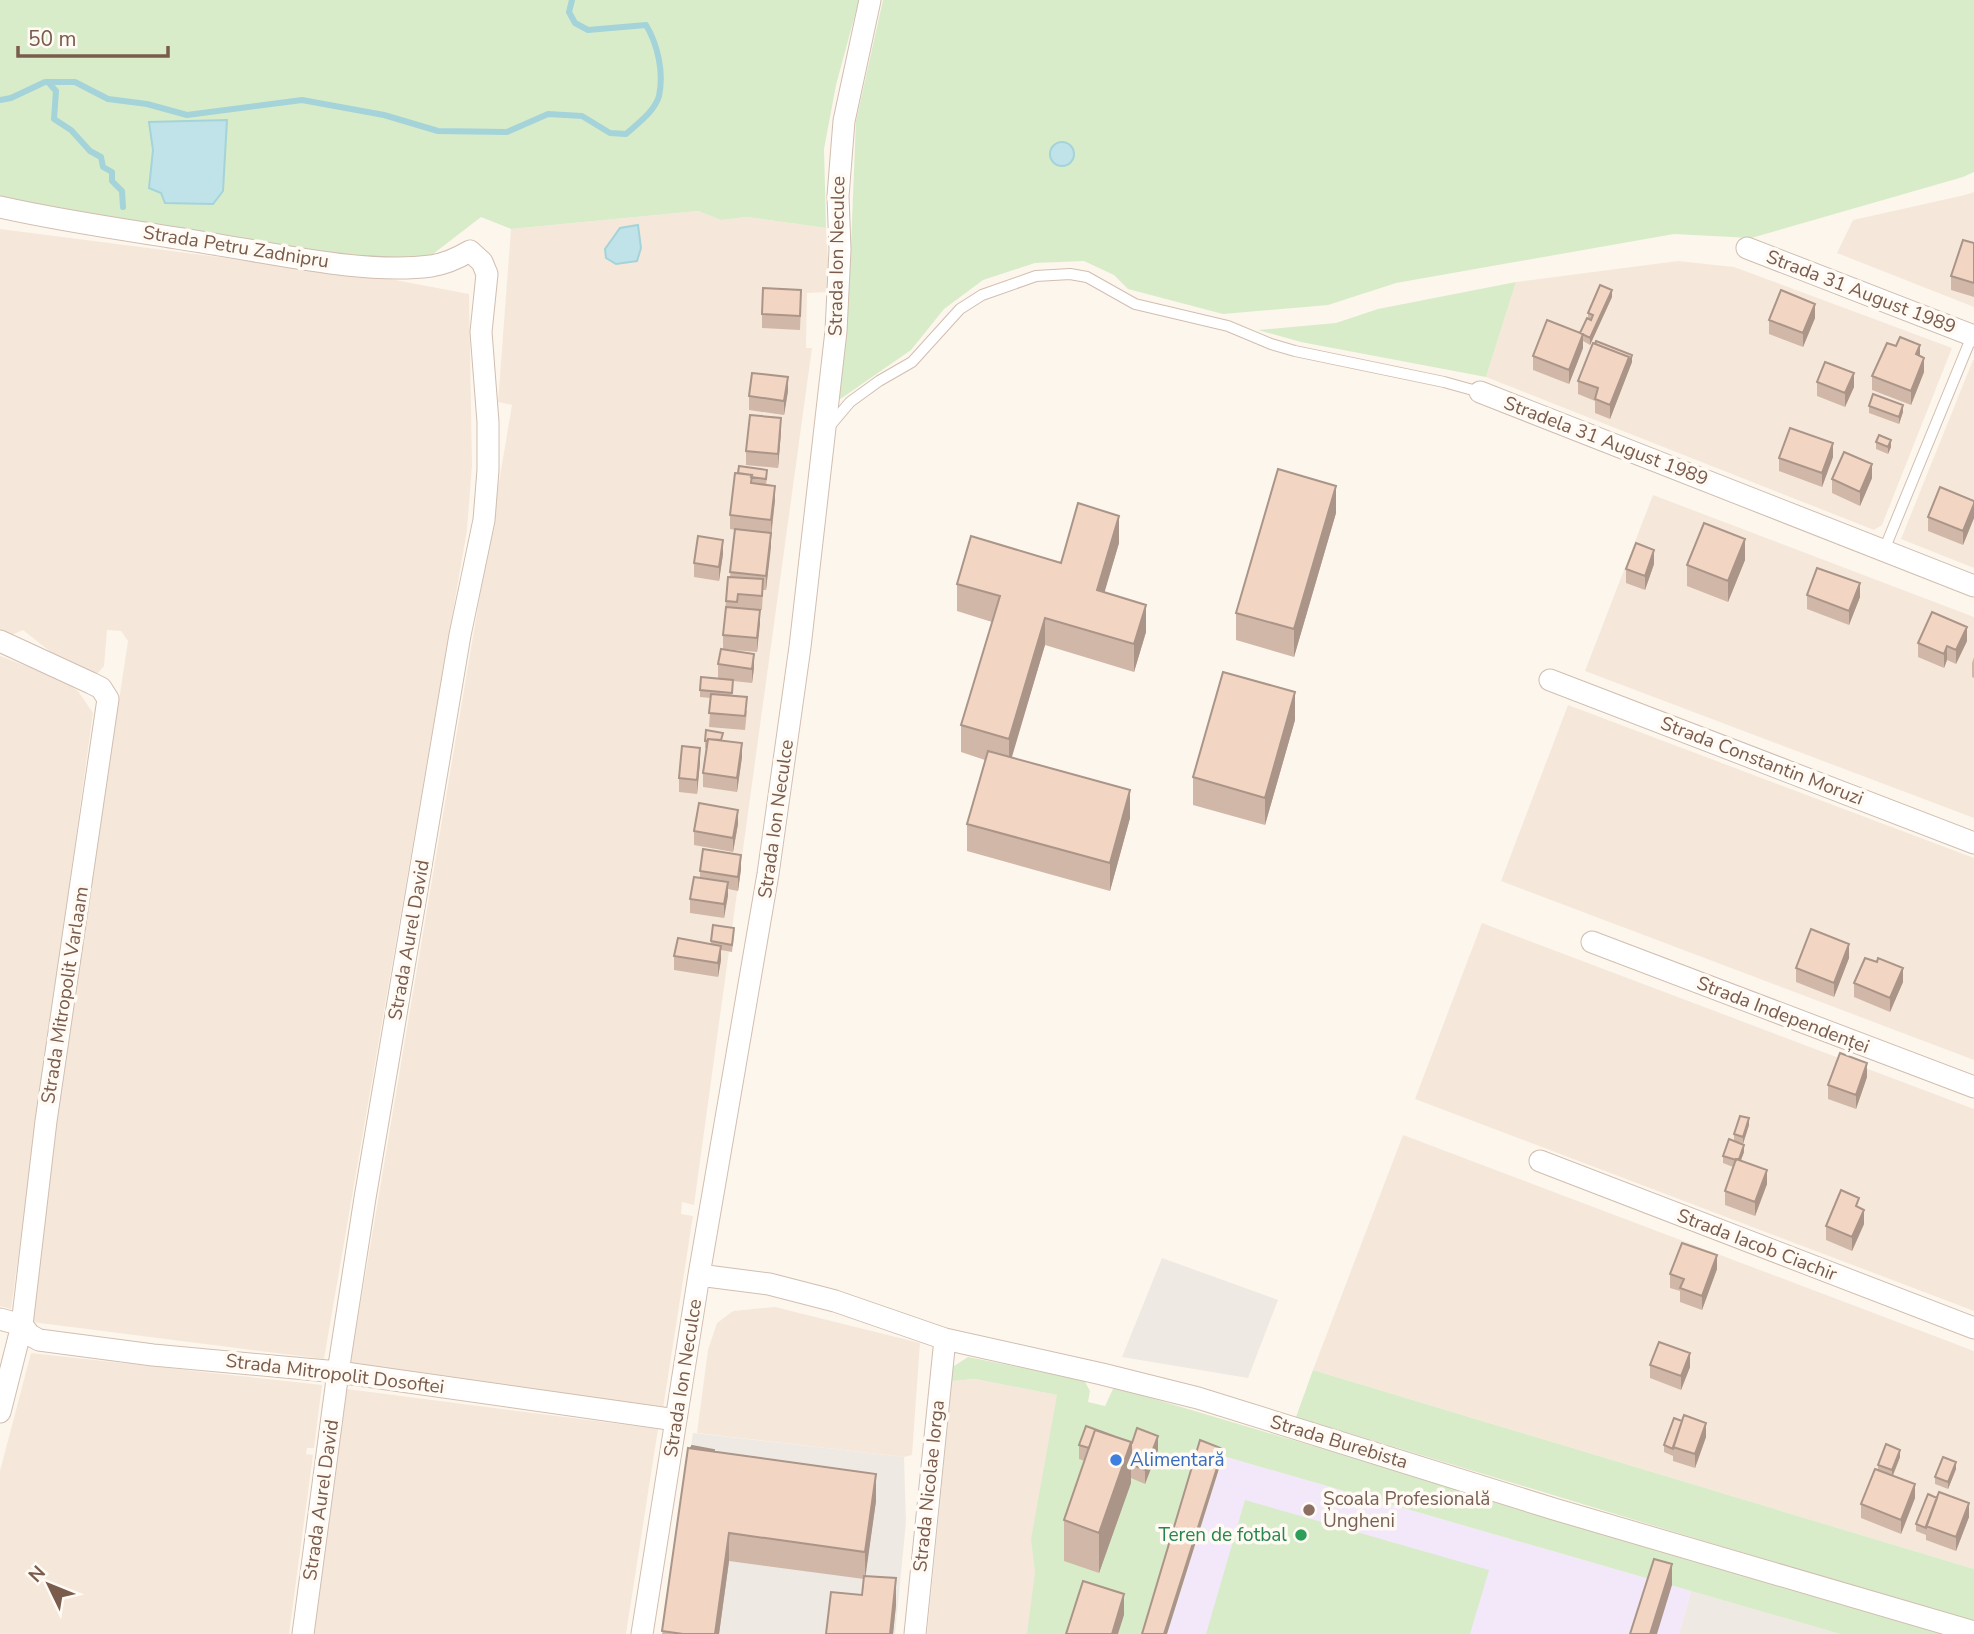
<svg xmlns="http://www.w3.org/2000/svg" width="1974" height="1634" font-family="'Nunito Sans',sans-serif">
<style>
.residential{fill:#f5e8da}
.industrial{fill:#efe9e4}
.education{fill:#f3e8fa}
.green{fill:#d8ecc9}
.water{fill:#bfe3e8;stroke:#a5d3da;stroke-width:2}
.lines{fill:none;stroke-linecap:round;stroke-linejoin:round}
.stream{stroke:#a5d3da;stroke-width:6}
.lane-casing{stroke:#d1beb0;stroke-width:12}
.street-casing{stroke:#d1beb0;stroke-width:23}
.lane{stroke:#fff;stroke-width:10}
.street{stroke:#fff;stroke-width:21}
.wall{fill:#d1b7a8}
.shaded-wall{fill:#aa9588}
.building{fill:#f3d5c3;stroke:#aa9588;stroke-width:2}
.shop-dot{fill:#3f7fe0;stroke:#fffaf3;stroke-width:2.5}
.education-dot{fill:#8d6e63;stroke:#fffaf3;stroke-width:2.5}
.leisure-dot{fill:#2e9e5b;stroke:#fffaf3;stroke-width:2.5}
.labels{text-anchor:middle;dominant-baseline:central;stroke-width:7;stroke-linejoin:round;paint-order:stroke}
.street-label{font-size:19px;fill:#7a5c4d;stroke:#fffaf3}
.shop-label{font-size:19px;fill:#366cbe;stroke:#fffaf3;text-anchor:start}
.education-label{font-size:19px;fill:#785e54;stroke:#fffaf3;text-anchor:start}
.leisure-label{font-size:19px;fill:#27864d;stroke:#fffaf3;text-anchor:end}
</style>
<rect width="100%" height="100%" fill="#fdf6ec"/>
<path class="residential" d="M1974 192V307L1837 253 1853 220 1965 195Z
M698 211 721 220 747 217 826 228 830 292 807 293 806 348H812L694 1205 682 1202 681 1214 693 1216 663 1409 350 1366 512 405 498 402 511 229Z
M0 229 390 279 469 294 472 465 467 530 324 1359 32 1322 59 1100 128 641 121 631 107 630 104 666 97 674 52 653 23 630 7 637 0 634Z
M1678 261 1734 267 1952 348 1882 525 1874 530 1486 377 1516 282Z
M1973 360H1974V568L1901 539Z
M1653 495 1974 617V818L1585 671Z
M0 656 63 680 78 691 93 713 11 1309 0 1306Z
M1568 705 1974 858V1060L1501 881Z
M1482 923 1974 1109V1311L1415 1099Z
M1403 1135 1974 1351V1569L1313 1370Z
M775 1307 920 1343 912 1455 904 1457 697 1433 708 1350 717 1323 733 1311Z
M31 1353 322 1385 314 1448H307L306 1454 313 1455 289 1634H0V1471Z
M975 1379 1057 1395 1229 1438 1167 1634H927L952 1381Z
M347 1389 658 1429 626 1634H313Z"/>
<path class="industrial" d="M1162 1258 1278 1300 1248 1378 1122 1357Z
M693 1433 904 1457 906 1522 895 1634H662Z
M1691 1591 1840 1634H1679Z"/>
<path class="education" d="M1223 1456 1691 1591 1679 1634H1167Z"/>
<path class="green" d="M0 0H859L836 85 824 149 826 228 747 217 721 220 698 211 511 229 481 217 433 254 408 259 306 251 88 216 0 196Z
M883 0H1974V172L1963 177 1751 238 1674 234 1396 283 1328 305 1223 314 1128 289 1114 275 1084 261 1035 263 983 280 944 309 911 350 836 402 851 246 856 121Z
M1516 282 1486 377 1301 342 1258 330 1336 323 1378 309Z
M968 1357 1084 1380 1090 1391 1088 1402 1105 1406 1114 1387 1946 1634H1840L1223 1456 1167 1634H1027L1035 1572 1031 1539 1057 1395 975 1379 952 1381 951 1368Z
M1313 1370 1974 1569V1623L1296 1417Z
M1245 1500 1489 1570 1470 1634H1206Z"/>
<path class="water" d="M227 120 223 191 213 204 165 203 161 193 149 188 153 150 149 122Z
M1050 154a12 12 0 1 1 24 0a12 12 0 1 1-24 0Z
M638 225 641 248 637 261 616 264 606 258 605 249 620 228Z"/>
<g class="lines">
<path class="stream" d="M48 82 56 91 54 119 71 130 90 151 101 157 103 167 112 172V181L122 191 123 207
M0 100 11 98 45 82H75L108 99 147 104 187 115 302 100 384 115 438 131 507 132 548 114 582 116 610 133 626 134C637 124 655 111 659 96 664 73 658 45 646 25L588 30 575 23 569 12 572 0"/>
<g class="lane-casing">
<path id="lane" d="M829 427 850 402 879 381 912 362 960 309 982 295 1036 276 1070 274 1087 277 1135 304 1228 326 1271 344 1295 351 1444 382 1480 392
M1884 550 1972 336"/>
</g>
<g class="street-casing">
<path id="street" d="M0 207C75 224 150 233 225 246 288 256 368 274 431 266 446 264 458 258 470 251L482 262 487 274 481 332 488 422V470L484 520 460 635 365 1198 338 1372 303 1634
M1747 248 1974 336
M1480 392 1974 586
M0 641 91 683 101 688 108 699 46 1121 22 1325 0 1412
M1550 680 1974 843
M1592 942 1974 1087
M1540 1161 1974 1328
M699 1275 769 1284 835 1301 945 1339 1102 1374 1198 1398 1554 1509 1974 1632
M0 1319 22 1325 30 1335 39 1340 153 1355 338 1372 676 1420
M642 1634 699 1275 768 874 800 647 836 331 840 250 838 196 844 121 870 0
M915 1634 945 1339"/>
</g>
<use href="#lane" class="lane"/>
<use href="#street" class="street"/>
</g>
<path class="wall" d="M1974 243V297L1951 290V276Z
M1612 297 1590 345 1583 341V348L1569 384 1533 370V356L1580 333 1588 318V313Z
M801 304 800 330 762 328V314Z
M1815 318 1803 347 1769 334V320Z
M1595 344 1632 362 1610 419 1595 413V401L1578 394V381Z
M1920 356 1924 372 1911 405 1872 390V376Z
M1817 382 1854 387 1845 407 1817 396Z
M788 391 784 415 749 410V396Z
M1869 406 1903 412 1899 424 1869 413Z
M781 432 778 468 746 465V451Z
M1876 442 1891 447 1888 454 1876 449Z
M1833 457 1822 487 1779 471V458Z
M735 473 767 477 766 485 775 500 766 590H763L762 610H760L757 652 723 649V635L728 577H730L735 530 730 529V515Z
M1872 478 1860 506 1832 493V479Z
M1974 501V518L1963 545 1928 531V517Z
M1336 513 1294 657 1236 640V613Z
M1119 543 1104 592 1146 632 1134 672 1045 645 1011 757 1130 818 1110 891 967 851V824L985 760 961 752V725L992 622 957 611V584L1061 563Z
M723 554 719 581 694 577V563Z
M1745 560 1728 602 1687 586V565Z
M1654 564 1645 590 1626 583V569Z
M1807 595 1860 597 1849 625 1807 609Z
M1967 641 1956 664 1947 660 1944 668 1918 657V643Z
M1974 657V678L1972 677V663Z
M718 664 754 668 752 683 733 681 732 696 747 711 745 730 709 727 711 698 700 697V690L728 680 718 678Z
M1295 720 1265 825 1193 805V777Z
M722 740 742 757 737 792 703 787V773L706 748H705V741Z
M700 762 697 794 679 792V778Z
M738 824 733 852 694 845V831Z
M741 869 738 891 728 889 724 918 690 913V899L700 878V871Z
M734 935 732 952 721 950V960L718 977 674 970V956L711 944V941Z
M1849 958 1834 997 1796 982V968Z
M1903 982 1890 1012 1854 997V983Z
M1867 1077 1856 1109 1828 1099V1085Z
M1749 1125 1743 1144 1744 1152 1741 1160 1767 1184 1755 1216 1725 1205V1191L1733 1167 1723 1163V1156L1734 1141V1134Z
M1859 1208 1864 1224 1852 1251 1826 1240V1226Z
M1717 1269 1702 1310 1680 1302V1291L1670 1288V1274Z
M1650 1365 1690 1367 1681 1390 1650 1378Z
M1706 1437 1695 1468 1673 1461V1456L1664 1452V1445Z
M1131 1442 1158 1450 1145 1484 1131 1478V1483L1099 1573 1064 1561V1520L1085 1461 1079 1459V1445Z
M714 1451 876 1501 865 1576 896 1605 893 1634H826L862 1595 864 1579 729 1561 719 1634H662Z
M1900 1457 1893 1476 1915 1498 1901 1534 1861 1518V1504L1878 1470V1465Z
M1956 1469 1948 1489 1935 1484V1477Z
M1969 1517 1956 1551 1926 1540V1535L1916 1531V1524Z"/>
<path class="shaded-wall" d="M1612 290V297L1590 345V338Z
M1815 304V318L1803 347V333Z
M1583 334V348L1569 384V370Z
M1920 345V359L1916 354Z
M1632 355V362L1610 419V405L1629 357Z
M1924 358V372L1911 405V391Z
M1854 373V387L1845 407V393Z
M788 377V391L784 415V401Z
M1903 405V412L1899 424V417Z
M781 418V432L778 468V454Z
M1891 440V447L1888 454V447Z
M1833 443V457L1822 487V473Z
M1872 464V478L1860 506V492Z
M775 486V500L771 534V520Z
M1336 486V513L1294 657V629Z
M1974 504V518L1963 545V531Z
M1119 516V543L1097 618V590Z
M771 533V547L766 590V576Z
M1745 539V560L1728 602V581Z
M723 540V554L719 581V567Z
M1654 550V564L1645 590V576Z
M1860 583V597L1849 625V611Z
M1146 605V632L1134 672V644Z
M760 610V624L757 652V638Z
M1045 618V645L1009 767V739Z
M1967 627V641L1956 664V650Z
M1947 646V660L1944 668V654Z
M754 654V668L752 683V669Z
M1295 692V720L1265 825V798Z
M742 743V757L737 792V778Z
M700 748V762L697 794V780Z
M1130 790V818L1110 891V863Z
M738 810V824L733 852V838Z
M741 855V869L738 891V877Z
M728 882V896L724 918V904Z
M1849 944V958L1834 997V983Z
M721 946V960L718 977V963Z
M1903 968V982L1890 1012V998Z
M1867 1063V1077L1856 1109V1095Z
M1749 1118V1125L1743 1144V1137Z
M1744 1145V1152L1738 1168V1161Z
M1767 1170V1184L1755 1216V1202Z
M1864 1210V1224L1852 1251V1237Z
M1717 1255V1269L1702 1310V1296Z
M1690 1353V1367L1681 1390V1376Z
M1706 1423V1437L1695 1468V1454Z
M1158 1436V1450L1145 1484V1470Z
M1131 1442V1483L1099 1573V1533Z
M1223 1449V1456L1167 1634H1164Z
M1900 1450V1457L1892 1477V1470Z
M1956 1462V1469L1948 1489V1482Z
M876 1474V1501L865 1580V1552Z
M1915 1484V1498L1901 1534V1520Z
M1969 1503V1517L1956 1551V1537Z
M729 1533V1561L719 1634H715Z
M1672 1564V1585L1657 1634H1650Z
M896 1578V1605L893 1634H890Z
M1124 1594V1615L1118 1634H1112Z"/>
<path class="building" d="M1963 240 1974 243V283L1951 276Z
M1600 285 1612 290 1590 338 1580 333 1587 318 1591 320 1593 315 1588 313Z
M763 288 801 290 800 316 762 314Z
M1781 290 1815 304 1803 333 1769 320Z
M1547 320 1583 334 1569 370 1533 356Z
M1900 337 1920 345 1916 354 1924 358 1911 391 1872 376 1887 343 1896 346Z
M1596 341 1632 355 1629 364V357L1595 344Z
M1593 343 1629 357 1610 405 1595 399 1598 388 1578 381Z
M1825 362 1854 373 1845 393 1817 382Z
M752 373 788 377 784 401 749 396Z
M1873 394 1903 405 1899 417 1869 406Z
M750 415 781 418 778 454 746 451Z
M1790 428 1833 443 1822 473 1779 458Z
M1879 435 1891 440 1888 447 1876 442Z
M1844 452 1872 464 1860 492 1832 479Z
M739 466 767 470 766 479 751 477 752 475 738 473Z
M1278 469 1336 486 1294 629 1236 613Z
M735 473 752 475 751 483 775 486 771 520 730 515Z
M1940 487 1974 501V504L1963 531 1928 517Z
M1078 503 1119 516 1097 590 1146 605 1134 644 1045 618 1009 739 961 725 1000 596 957 584 971 536 1061 563Z
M1704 523 1745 539 1728 581 1687 565Z
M735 529 771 533 766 576 730 572Z
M698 536 723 540 719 567 694 563Z
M1636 543 1654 550 1645 576 1626 569Z
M1817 568 1860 583 1849 611 1807 595Z
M728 577 763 579 762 596 738 594 737 602 726 601Z
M726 607 760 610 757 638 723 635Z
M1932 612 1967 627 1956 650 1947 646 1944 654 1918 643Z
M721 649 754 654 752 669 718 664Z
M1223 672 1295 692 1265 798 1193 777Z
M701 677 733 680 732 693 700 690Z
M711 694 747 697 745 716 709 713Z
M706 730 723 733 721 740 708 739 707 741H705Z
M708 739 742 743 737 778 703 773Z
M682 746 700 748 697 780 679 778Z
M988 751 1130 790 1110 863 967 824Z
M699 803 738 810 733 838 694 831Z
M703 849 741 855 738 877 700 871Z
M694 877 728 882 724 904 690 899Z
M713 925 734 928 732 945 711 941Z
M1811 929 1849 944 1834 983 1796 968Z
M678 938 721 946 718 963 674 956Z
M1865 958 1877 962 1878 958 1903 968 1890 998 1854 983Z
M1840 1053 1867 1063 1856 1095 1828 1085Z
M1740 1116 1749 1118 1743 1137 1734 1134Z
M1729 1139 1744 1145 1739 1159H1736V1160L1723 1156Z
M1736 1159 1767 1170 1755 1202 1725 1191Z
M1841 1190 1859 1198 1856 1206 1864 1210 1852 1237 1826 1226Z
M1682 1243 1717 1255 1702 1296 1680 1288 1684 1279 1670 1274Z
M1659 1342 1690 1353 1681 1376 1650 1365Z
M1684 1415 1706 1423 1695 1454 1673 1447Z
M1674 1418 1682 1421 1673 1449 1664 1445Z
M1086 1426 1116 1437 1095 1430 1089 1448 1079 1445Z
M1137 1428 1158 1436 1145 1470 1131 1464V1443H1132Z
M1095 1430 1131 1442 1099 1533 1064 1520Z
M1200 1440 1223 1449 1164 1634H1142Z
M1886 1444 1900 1450 1892 1470 1878 1465Z
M692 1446 714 1450V1451L691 1448Z
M688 1448 876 1474 865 1552 729 1533 715 1634H683L662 1631Z
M1943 1457 1956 1462 1948 1482 1935 1477Z
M1875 1469 1915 1484 1901 1520 1861 1504Z
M1939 1492 1969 1503 1956 1537 1926 1526Z
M1928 1494 1937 1498 1926 1528 1916 1524Z
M1654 1559 1672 1564 1650 1634H1630Z
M864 1576 896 1578 890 1634H826L831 1592 862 1595Z
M1083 1581 1124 1594 1112 1634H1066Z"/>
<circle class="shop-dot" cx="1116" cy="1460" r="7"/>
<circle class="education-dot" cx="1309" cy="1510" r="7"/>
<circle class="leisure-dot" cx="1301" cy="1535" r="7"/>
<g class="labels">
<g class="street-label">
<text transform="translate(236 247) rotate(9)">Strada Petru Zadnipru</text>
<text transform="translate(837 256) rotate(-89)">Strada Ion Neculce</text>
<text transform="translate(1861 292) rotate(21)">Strada 31 August 1989</text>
<text transform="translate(1606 441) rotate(21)">Stradela 31 August 1989</text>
<text transform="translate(1762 761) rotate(21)">Strada Constantin Moruzi</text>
<text transform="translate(776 819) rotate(-82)">Strada Ion Neculce</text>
<text transform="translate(409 940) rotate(-80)">Strada Aurel David</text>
<text transform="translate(65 995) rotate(-81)">Strada Mitropolit Varlaam</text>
<text transform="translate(1783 1015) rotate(21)">Strada Independenței</text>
<text transform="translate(1757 1245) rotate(21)">Strada Iacob Ciachir</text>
<text transform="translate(335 1374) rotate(7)">Strada Mitropolit Dosoftei</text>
<text transform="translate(683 1378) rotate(-81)">Strada Ion Neculce</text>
<text transform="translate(1339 1442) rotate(17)">Strada Burebista</text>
<text transform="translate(929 1486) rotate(-84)">Strada Nicolae Iorga</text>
<text transform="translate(321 1500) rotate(-82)">Strada Aurel David</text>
</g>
<g class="shop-label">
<text x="1130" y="1460">Alimentară</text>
</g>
<g class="education-label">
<text x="1323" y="1499">Școala Profesională<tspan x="1323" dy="22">Ungheni</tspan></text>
</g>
<g class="leisure-label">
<text x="1287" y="1535">Teren de fotbal</text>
</g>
</g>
<g transform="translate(49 1585) rotate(313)" stroke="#fffaf3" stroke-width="5" paint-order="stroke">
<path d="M0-5L12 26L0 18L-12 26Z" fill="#7a5c4d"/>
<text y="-10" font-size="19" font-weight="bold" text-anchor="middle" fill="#7a5c4d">N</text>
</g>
<path d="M18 46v10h150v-10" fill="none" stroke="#7a5c4d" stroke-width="3.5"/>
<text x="28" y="46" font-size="21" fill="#7a5c4d" stroke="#fffaf3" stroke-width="5" paint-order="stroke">50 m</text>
</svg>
